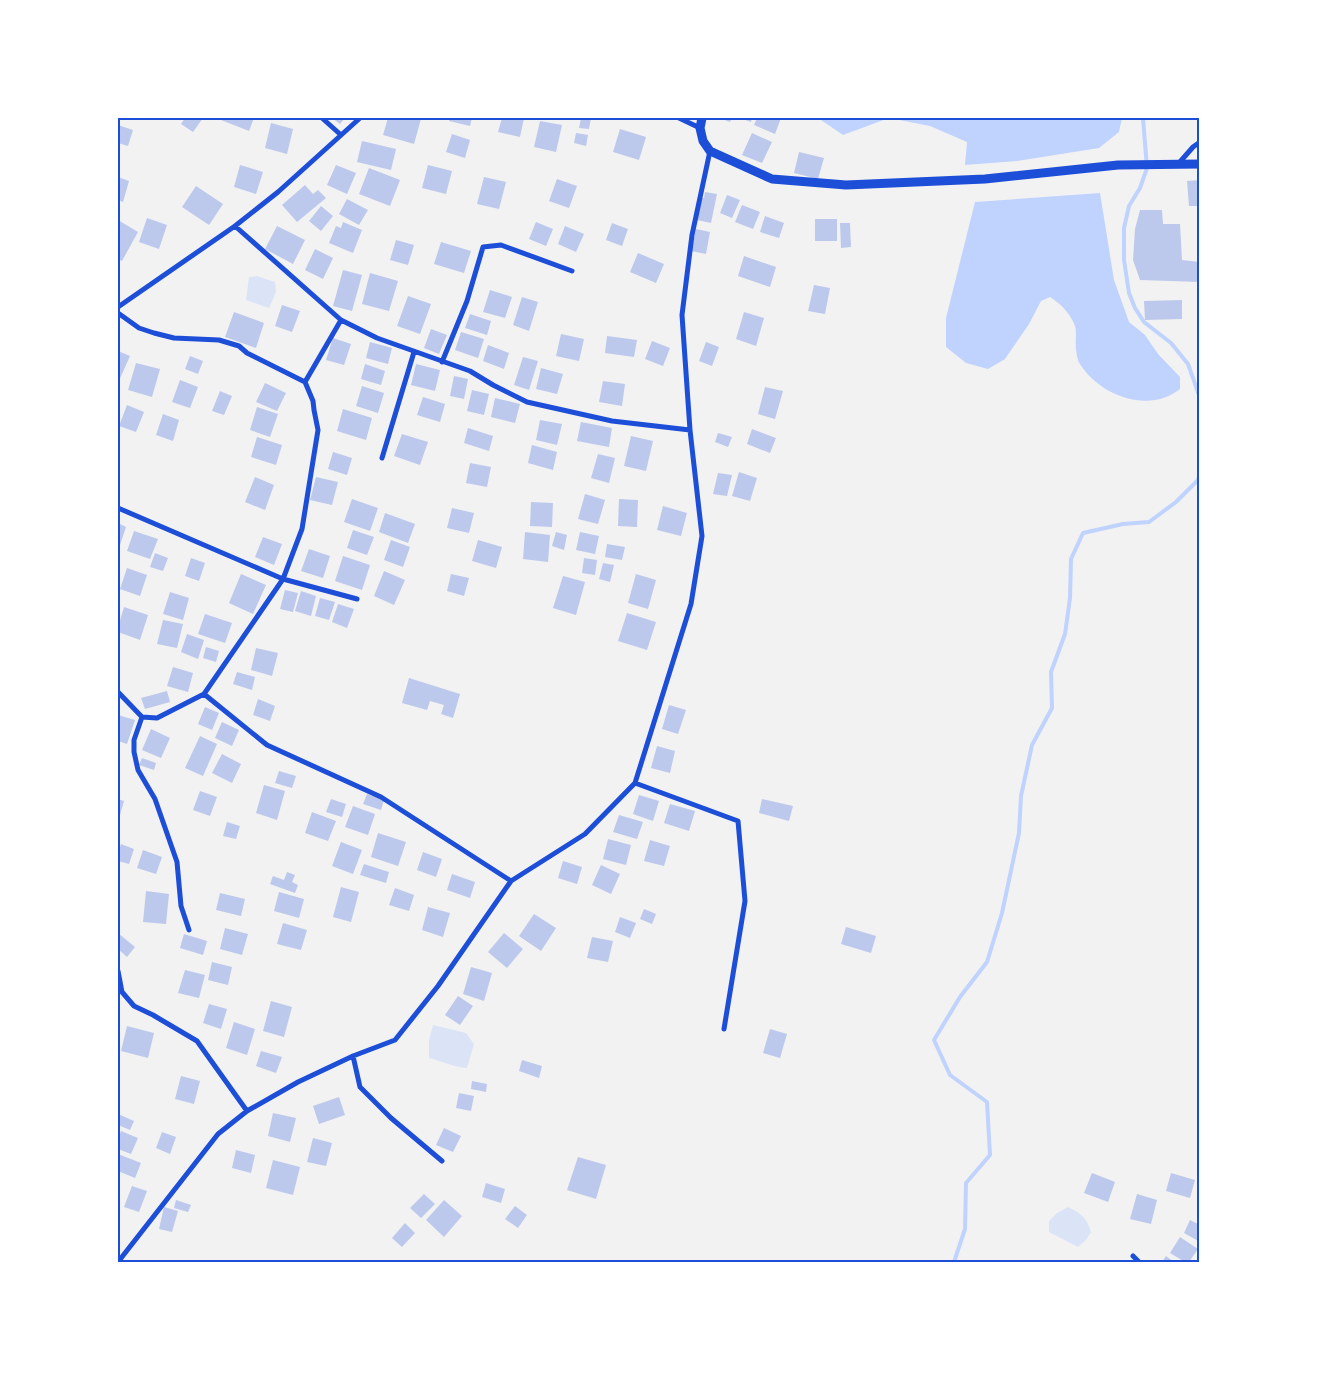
<svg xmlns="http://www.w3.org/2000/svg" width="1317" height="1380" font-family="'Public Sans',sans-serif">
<style>
.green{fill:#dbe4f7}
.water{fill:#bfd3fe}
.lines{fill:none;stroke-linecap:round;stroke-linejoin:round}
.stream{stroke:#bfd3fe;stroke-width:4}
.building{fill:#bdc9ec}
.minor{stroke:#1d4ed8;stroke-width:5}
.tertiary{stroke:#1d4ed8;stroke-width:9}
.neatline{fill:none;stroke:#1d4ed8;stroke-width:2}
</style>
<rect width="100%" height="100%" fill="#f2f2f2"/>
<path class="green" d="M257 276 275 282 276 292 269 308 246 300 249 277Z
M433 1025 466 1033 474 1044 467 1068C453 1067 442 1061 429 1058V1040Z
M1068 1207C1081 1213 1087 1218 1091 1232L1086 1240 1078 1247 1049 1232V1221L1057 1213Z"/>
<path class="water" d="M818 118H1122L1119 132 1099 148 1017 161 965 165 967 142 930 126 889 118 843 135Z
M1100 193 1114 280 1129 322 1145 335 1158 354 1180 377V389C1149 414 1100 396 1080 364 1077 360 1077 354 1076 349 1075 342 1077 332 1075 326 1070 313 1061 304 1050 297L1041 301 1029 324 1005 359 988 369 966 363 946 347V318L975 202Z"/>
<g class="lines">
<path class="stream" d="M1143 118 1147 168 1140 188 1129 206 1124 228V260L1129 293 1135 308 1144 322 1171 343 1188 364 1200 398
M954 1262 965 1229 966 1183 990 1155 987 1102 950 1075 934 1040 960 997 987 962 1002 913 1019 833 1021 796 1032 745 1052 708 1051 672 1065 634 1070 598 1071 559 1083 533 1123 524 1149 522 1176 502 1198 480 1200 474"/>
</g>
<path class="building" d="M185 118H203L193 132 181 124Z
M222 118H254L249 131 221 120Z
M332 118H345L340 124Z
M388 118H415L421 119 414 144 383 135Z
M450 118H472L470 126 449 121Z
M502 118H524L520 137 498 132Z
M581 118H591L589 129 579 128Z
M719 118H732L730 122Z
M739 118H752L751 122Z
M757 118H781L775 134 754 125Z
M540 121 562 125 556 152 534 147Z
M271 123 293 129 287 154 265 148Z
M118 125 133 130 128 146 118 143Z
M620 129 646 137 639 160 613 152Z
M576 133 588 135 586 146 574 143Z
M752 133 772 142 762 163 742 155Z
M452 134 470 140 465 158 446 152Z
M362 141 396 149 391 170 357 162Z
M799 152 824 158 818 179 794 173Z
M240 165 263 172 256 194 234 187Z
M336 165 356 173 347 194 327 185Z
M428 165 452 171 446 194 422 188Z
M369 168 400 180 390 206 359 194Z
M118 177 129 181 123 202 118 200Z
M484 177 506 182 499 209 477 204Z
M557 179 577 186 569 208 549 201Z
M1200 180V206H1189L1187 181Z
M305 185 313 194 318 190 326 198 297 222 282 205Z
M196 186 223 204 209 225 182 207Z
M705 192 717 194 711 223 697 220 702 198H704Z
M727 195 740 200 732 218 720 213Z
M347 199 368 210 359 225 339 214Z
M742 205 760 212 753 229 735 222Z
M321 206 333 216 321 231 309 221Z
M1140 210H1162L1163 224H1180L1182 260 1200 262V282L1140 280 1133 260 1135 229Z
M765 216 784 223 779 238 760 232Z
M147 218 167 225 159 249 139 242Z
M815 219H837V241H815Z
M118 220 138 232 122 261 118 259Z
M343 222 362 230 353 253 329 243 336 226 341 228Z
M536 222 553 229 546 246 529 239Z
M612 223 628 229 622 246 606 240Z
M840 223H850L851 247 841 248Z
M277 226 305 240 293 264 265 249Z
M565 226 584 234 576 252 558 244Z
M696 229 710 232 706 254 691 251Z
M396 240 414 245 408 265 390 260Z
M441 242 471 251 464 273 434 264Z
M315 249 333 258 323 279 305 270Z
M638 253 664 264 656 283 630 272Z
M744 256 776 267 770 287 738 276Z
M343 270 362 275 352 311 333 306Z
M370 273 398 281 389 311 362 304Z
M814 285 830 288 825 314 808 311Z
M490 290 512 297 505 318 483 312Z
M408 296 431 304 420 334 397 326Z
M522 297 538 302 529 331 513 325Z
M1182 300V319L1145 320 1144 301Z
M282 305 300 311 292 332 275 326Z
M234 312 264 323 256 348 225 337Z
M744 312 764 318 756 346 736 339Z
M470 314 491 321 487 335 465 328Z
M431 329 447 335 439 354 424 348Z
M461 332 484 339 478 358 455 350Z
M561 334 584 339 579 361 556 356Z
M607 336 637 340 634 357 605 353Z
M333 338 351 344 344 365 326 360Z
M652 341 670 348 663 366 645 359Z
M370 342 392 348 388 364 366 358Z
M706 342 719 347 712 366 699 361Z
M488 345 509 353 504 369 483 361Z
M118 351 130 356 118 383Z
M190 356 203 361 198 374 185 369Z
M523 357 538 361 529 390 514 385Z
M136 363 160 369 152 397 128 390Z
M365 364 385 371 381 385 361 379Z
M416 364 440 370 435 391 411 385Z
M541 368 563 374 557 394 536 389Z
M454 376 468 379 464 399 450 396Z
M180 380 198 387 190 408 172 402Z
M603 381 625 384 622 406 599 402Z
M265 383 286 393 277 411 256 402Z
M362 386 384 393 378 413 356 406Z
M765 387 783 391 775 419 758 414Z
M472 390 489 394 484 415 467 411Z
M220 391 232 396 224 415 212 411Z
M423 397 445 404 440 422 417 415Z
M495 398 520 404 515 423 491 417Z
M127 405 144 412 136 432 119 426Z
M257 407 278 414 270 437 250 430Z
M343 409 372 418 366 440 337 431Z
M163 414 179 420 173 441 156 435Z
M540 420 562 424 557 445 536 440Z
M581 422 612 428 609 447 577 441Z
M468 428 493 436 489 451 464 443Z
M752 429 776 438 770 453 747 444Z
M718 433 732 437 728 447 715 442Z
M402 434 428 442 420 465 394 456Z
M631 436 653 441 646 471 624 466Z
M257 437 282 445 276 465 251 457Z
M532 445 557 452 553 470 528 463Z
M333 452 352 458 347 475 328 469Z
M598 454 615 458 609 483 591 478Z
M470 463 491 467 487 487 466 483Z
M739 472 757 478 750 501 732 496Z
M718 473 732 475 727 496 713 494Z
M255 477 274 485 265 510 245 502Z
M316 477 338 482 332 505 310 500Z
M585 494 605 500 598 524 578 519Z
M352 499 378 508 370 531 344 522Z
M619 499 638 500 637 527 618 526Z
M531 502 553 503 552 527 530 526Z
M663 506 687 513 681 536 657 530Z
M452 508 474 513 469 533 447 528Z
M385 513 415 524 408 543 379 532Z
M118 523 126 527 118 551Z
M353 530 374 537 367 555 347 548Z
M134 531 158 539 150 559 127 551Z
M525 532 550 535 548 562 523 559Z
M556 532 567 535 564 550 552 546Z
M580 532 599 536 595 554 576 550Z
M263 537 282 544 274 565 255 557Z
M391 540 410 547 403 567 384 560Z
M478 540 502 547 496 568 472 561Z
M607 544 625 547 622 560 605 557Z
M309 549 330 556 323 578 301 571Z
M155 553 168 558 163 571 150 567Z
M343 556 370 565 362 590 335 581Z
M191 558 205 563 199 581 185 576Z
M584 558 597 560 595 575 582 573Z
M603 563 614 565 610 582 599 579Z
M127 568 147 575 140 596 120 589Z
M384 571 405 580 394 605 374 596Z
M241 574 266 585 253 614 229 603Z
M451 574 469 578 464 596 447 591Z
M636 574 656 580 648 609 628 603Z
M563 576 585 582 576 615 553 608Z
M285 590 298 593 293 612 280 609Z
M301 591 316 596 311 616 295 611Z
M170 592 189 598 183 620 163 614Z
M320 598 335 602 329 620 315 616Z
M338 604 354 609 347 628 332 622Z
M124 607 148 615 140 640 118 632V627Z
M627 613 656 622 647 650 618 641Z
M205 614 232 623 225 643 198 634Z
M163 620 183 624 177 648 157 644Z
M187 634 204 640 198 659 181 652Z
M206 647 219 651 216 662 203 658Z
M256 648 278 653 272 676 251 670Z
M173 667 193 673 188 692 167 686Z
M237 672 255 677 252 690 233 684Z
M409 678 460 694 453 718 441 714 444 705 430 701 427 710 402 703Z
M167 691 170 702 145 709 141 698Z
M258 699 275 706 270 721 253 715Z
M669 705 686 710 678 734 662 729Z
M205 707 219 713 212 730 198 724Z
M118 715 135 720 127 744 118 741Z
M222 722 239 730 232 746 215 738Z
M151 729 170 738 161 758 142 750Z
M200 736 217 744 203 776 185 768Z
M657 746 675 751 670 773 651 768Z
M222 754 241 764 232 783 212 773Z
M142 758 156 763 154 770 139 765Z
M279 771 296 776 292 788 275 783Z
M264 785 285 791 277 820 256 813Z
M200 791 217 797 210 816 193 810Z
M367 794 384 800 381 810 363 804Z
M639 795 659 801 653 821 633 814Z
M118 799 124 801 118 822Z
M331 799 346 804 342 817 326 812Z
M762 799 793 806 789 821 759 813Z
M670 804 695 811 689 831 664 823Z
M353 806 375 814 368 835 345 827Z
M312 812 336 821 328 841 305 833Z
M619 815 643 822 637 839 613 832Z
M227 822 240 826 236 839 223 836Z
M378 833 406 842 398 866 371 857Z
M608 839 631 845 626 865 603 859Z
M650 840 670 846 664 866 644 861Z
M341 842 362 850 353 874 332 866Z
M121 844 134 849 129 864 118 861V854Z
M143 850 162 857 156 874 137 868Z
M423 852 442 859 436 877 417 870Z
M563 861 582 867 577 884 558 878Z
M364 864 389 872 386 883 360 875Z
M601 865 620 874 611 894 592 885Z
M287 872 295 875 292 882 298 885 295 893 270 884 273 876 284 880Z
M452 874 475 882 470 898 447 890Z
M341 887 359 892 351 922 333 917Z
M395 888 414 895 409 911 389 905Z
M146 891 169 894 166 924 143 922Z
M279 892 304 899 299 918 274 911Z
M220 893 245 899 241 916 216 910Z
M428 907 450 913 443 937 422 930Z
M644 909 656 914 652 924 640 919Z
M534 914 556 928 541 951 519 936Z
M620 917 636 923 630 938 615 932Z
M283 923 307 930 301 950 277 944Z
M846 927 876 936 871 953 841 944Z
M225 928 248 934 242 955 220 949Z
M118 933 135 947 127 957 118 949Z
M504 933 523 949 507 968 488 952Z
M184 934 207 941 203 955 180 948Z
M592 937 613 941 608 962 587 958Z
M212 962 232 967 228 985 208 980Z
M471 967 492 973 484 1001 463 994Z
M185 970 205 975 199 998 178 993Z
M458 996 473 1006 460 1025 445 1015Z
M271 1001 292 1007 284 1037 263 1031Z
M209 1004 227 1009 221 1029 203 1023Z
M234 1022 255 1029 247 1055 226 1048Z
M127 1026 154 1033 148 1058 121 1051Z
M770 1029 787 1034 780 1058 763 1053Z
M261 1051 282 1057 276 1073 256 1066Z
M522 1060 542 1066 539 1078 519 1071Z
M181 1076 200 1081 194 1104 175 1099Z
M472 1081 487 1084 486 1092 471 1089Z
M459 1093 474 1096 471 1111 456 1108Z
M339 1097 345 1115 319 1124 313 1106Z
M273 1113 296 1118 290 1142 268 1136Z
M118 1114 134 1121 130 1130 118 1125Z
M444 1128 461 1136 453 1152 436 1145Z
M121 1131 138 1138 131 1154 118 1149V1139Z
M162 1132 176 1137 170 1154 156 1148Z
M313 1138 332 1143 326 1166 307 1162Z
M236 1150 255 1155 251 1173 232 1168Z
M118 1154 141 1163 135 1178 118 1171Z
M578 1157 606 1165 596 1199 567 1190Z
M273 1160 300 1167 293 1195 266 1188Z
M1092 1173 1115 1182 1108 1202 1084 1193Z
M1171 1173 1195 1180 1190 1198 1166 1191Z
M486 1183 505 1189 501 1203 482 1197Z
M132 1186 147 1191 139 1212 124 1207Z
M424 1194 435 1204 421 1218 410 1208Z
M1137 1194 1157 1200 1151 1224 1130 1219Z
M176 1200 191 1205 188 1212 174 1208Z
M444 1200 462 1216 444 1237 426 1220Z
M515 1206 527 1215 518 1228 505 1219Z
M164 1207 178 1211 172 1232 159 1229Z
M1190 1220 1200 1225V1242L1184 1233Z
M405 1223 415 1233 402 1247 392 1238Z
M1180 1237 1198 1249 1189 1262H1185L1170 1253Z
M1166 1256 1174 1262H1162Z"/>
<g class="lines">
<path class="minor" d="M322 118 341 135
M679 118 700 128
M1179 163 1193 147 1200 142
M235 226 341 320 377 338 470 371 493 385 527 402 612 421 690 430
M118 307 235 226 278 192 360 118
M118 313 139 328 154 333 174 338 219 340 239 346 247 353 305 382 313 401 314 410 318 430 302 529 283 579 204 694 157 718 142 717 118 692
M442 362 467 301 483 247 501 245 572 271
M305 382 341 320
M382 458 414 352
M118 508 283 579 357 599
M204 694 267 745 381 797 511 881
M142 717 134 740V752L138 770 155 799 177 862 181 906 189 930
M635 783 738 821 745 901 724 1029
M118 971 122 992 134 1006 153 1015 197 1041 247 1111
M353 1056 360 1087 391 1118 442 1161
M1133 1256 1139 1262
M118 1262 218 1134 247 1111 298 1082 353 1056 395 1040 438 986 511 881 585 834 635 783 691 604 702 536 690 430 682 315 692 235 710 151"/>
<path class="tertiary" d="M702 118 700 128 703 141 710 151 772 179 846 185 985 179 1118 165 1200 164"/>
</g>
<rect width="1317" height="1380" fill="none" stroke="#ffffff" stroke-width="238"/>
<rect x="119" y="119" width="1079" height="1142" class="neatline"/>
</svg>
